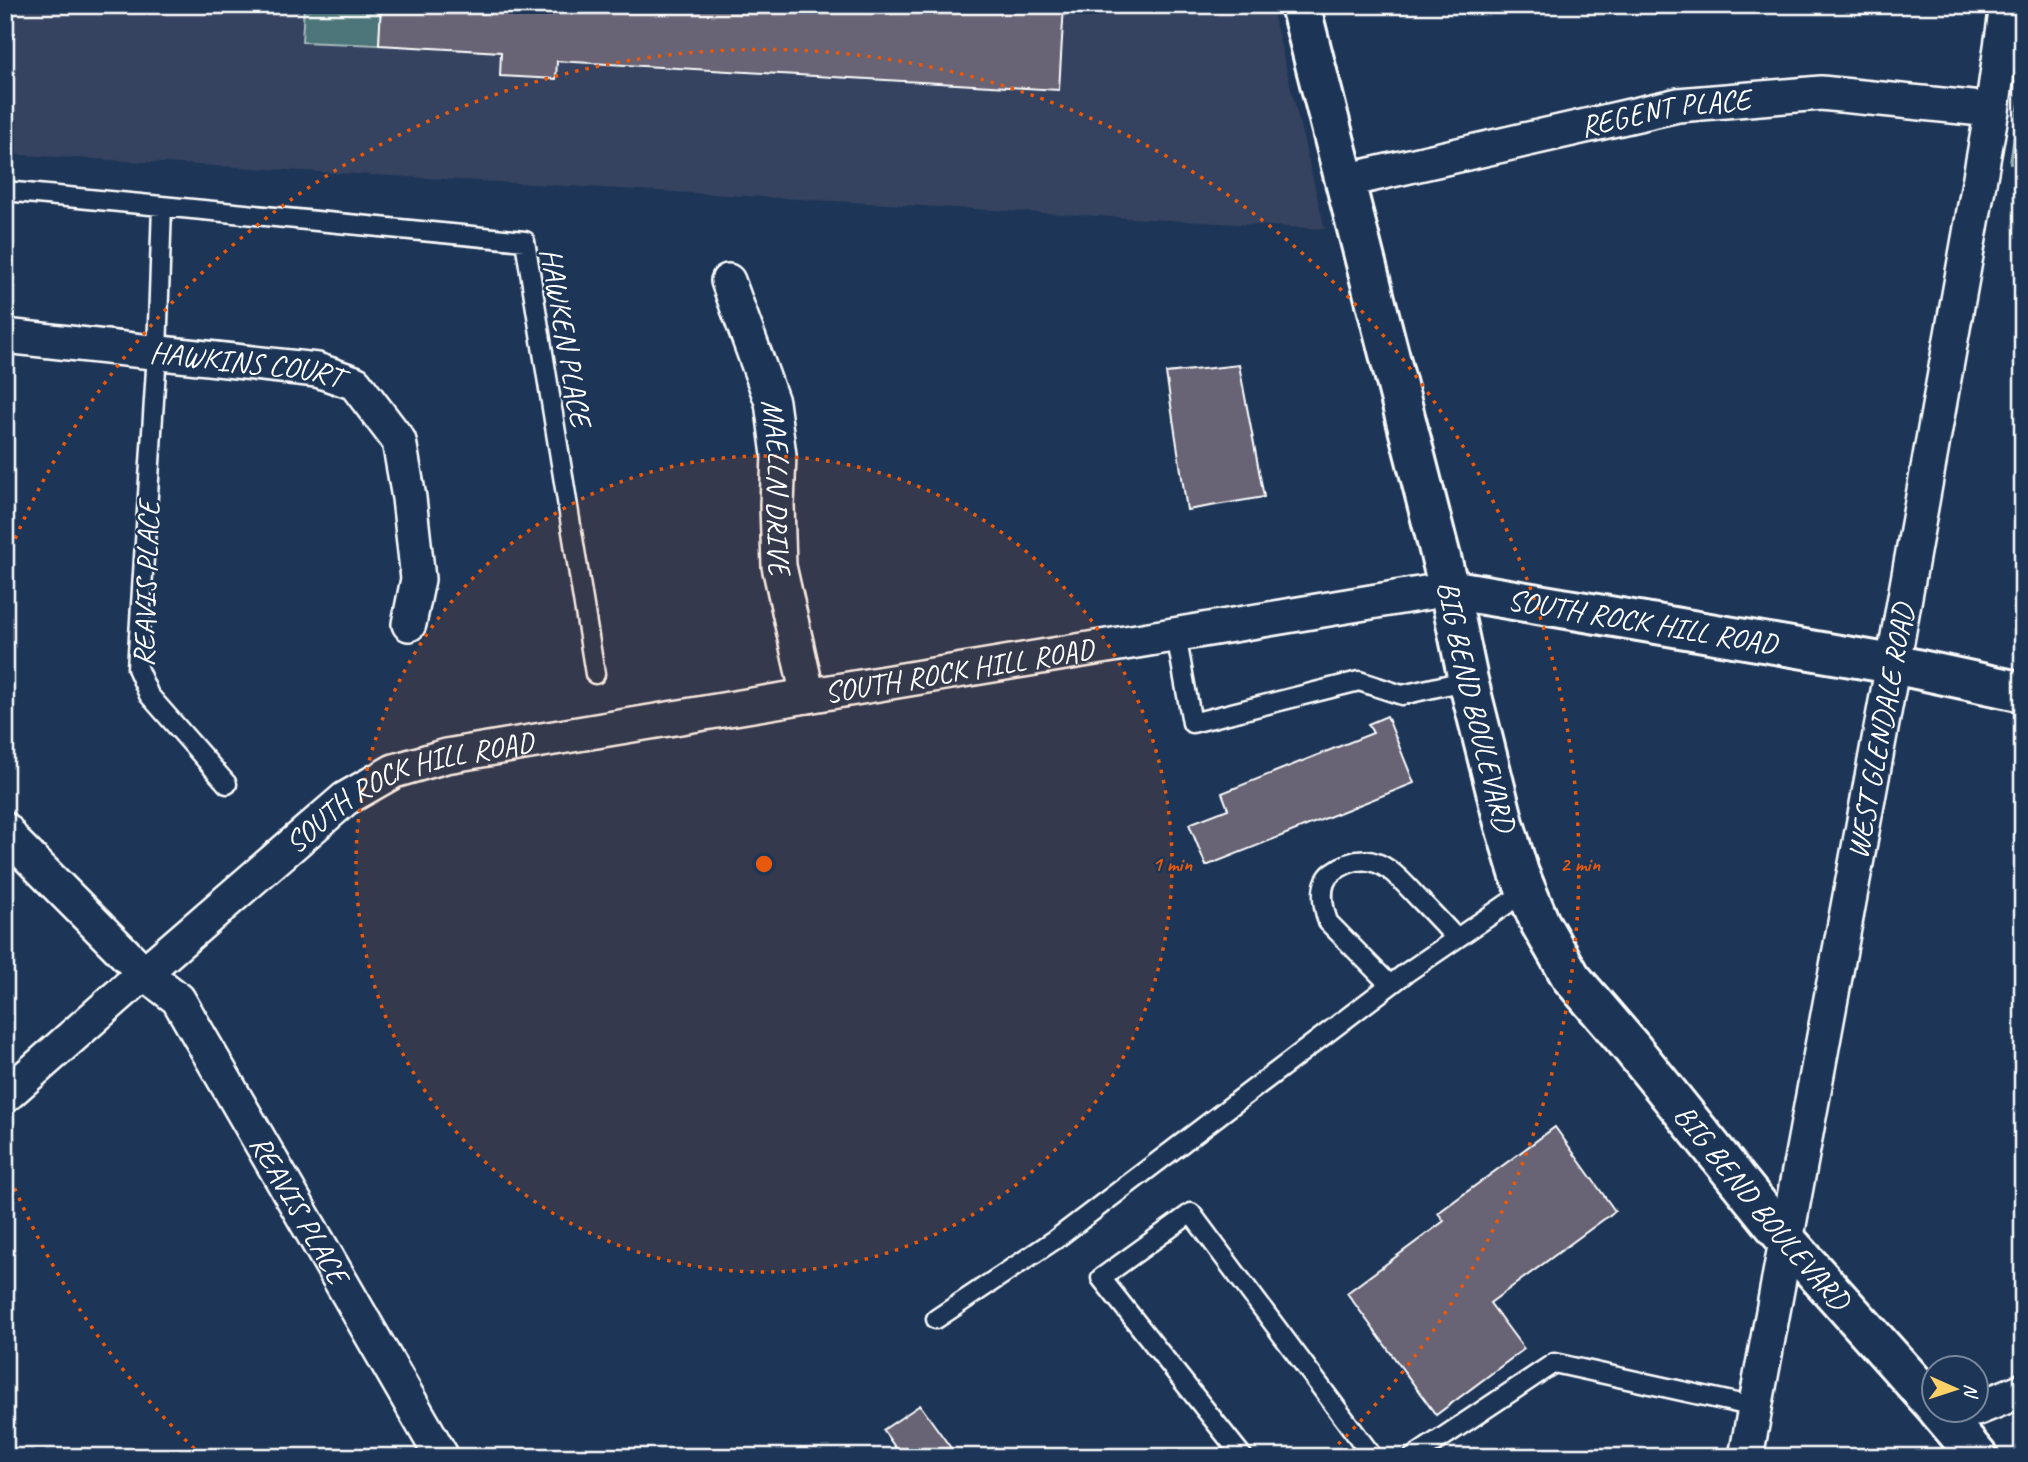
<svg xmlns="http://www.w3.org/2000/svg" width="2028" height="1462" font-family="Caveat,sans-serif">
<style>
.built{fill:#344360}
.green{fill:#4c7579;stroke:#a6babc;stroke-width:2}
.building{fill:#686474;stroke:#fff;stroke-width:2}
.lines{fill:none;stroke-linecap:round;stroke-linejoin:round}
.lane-casing{stroke:#fff;stroke-width:23}
.street-casing{stroke:#fff;stroke-width:38}
.secondary-casing{stroke:#fff;stroke-width:44}
.lane{stroke:#1d3557;stroke-width:18}
.street{stroke:#1d3557;stroke-width:33}
.secondary{stroke:#1d3557;stroke-width:38}
.ring{fill:none;stroke:#e8590c;stroke-width:3.5;stroke-dasharray:3.5 7}
.labels{text-anchor:middle;dominant-baseline:central;stroke-width:5;stroke-linejoin:round;paint-order:stroke}
.street-label{font-size:30px;fill:#fff;stroke:#1d3557}
.centre{fill:#e8590c;stroke:#1d3557;stroke-width:3.5}
.ring-label{font-size:21px;text-anchor:middle;font-weight:bold;fill:#e8590c;stroke:#1d3557;stroke-width:5;stroke-linejoin:round;paint-order:stroke}
</style>
<rect width="100%" height="100%" fill="#1d3557"/>
<filter id="ink" filterUnits="userSpaceOnUse"><feTurbulence type="fractalNoise" baseFrequency=".0143" numOctaves="2"/><feDisplacementMap in="SourceGraphic" scale="14" xChannelSelector="R" yChannelSelector="G"/><feConvolveMatrix kernelMatrix="1 2 1 2 8 2 1 2 1" color-interpolation-filters="sRGB"/></filter>
<g filter="url(#ink)">
<path class="built" d="M5 5H1271L1325 229 5 154Z"/>
<path class="green" d="M304 5H381L379 45 302 42Z
M2023 78V166L2010 163Z"/>
<path class="building" d="M381 5H893L969 10V5H1064L1059 90 557 61 556 79 500 76 501 52 379 45Z
M1239 365 1264 497 1187 510 1166 373Z
M1387 716 1414 783 1206 866 1189 824 1228 809 1222 793 1373 733 1368 724Z
M1555 1127 1615 1211 1490 1303 1524 1349 1436 1415 1347 1293 1444 1221 1438 1213Z
M920 1405 953 1451 945 1457H902L883 1430Z"/>
<g class="lines">
<g class="lane-casing">
<path id="lane" d="M5 191 525 241 595 674
M162 206 157 353 137 668 149 695 227 784
M1176 635 1192 723 1359 681 1402 695 1468 680
M1390 985 1328 922C1323 907 1318 883 1333 872 1371 844 1394 872 1419 899 1432 912 1444 925 1456 938
M936 1319 1056 1239 1406 973 1526 891
M1243 1457 1101 1278 1191 1213 1373 1457
M1413 1457 1554 1363 1755 1407"/>
</g>
<g class="street-casing">
<g id="street">
<path id="s1" d="M1344 181 1678 105 1821 93 1992 110"/>
<path id="s2" d="M728 281 772 402 779 455 777 505 779 566 808 696"/>
<path id="s3" d="M5 336 317 370 355 383 399 441 409 498 418 579 409 624"/>
<path id="s4" d="M5 829 14 842 144 973 178 999 442 1457"/>
<path id="s5" d="M5 1096 144 973 345 799 394 771 446 756 1449 589"/>
<path d="M1976 1409 2023 1390"/>
<path id="s6" d="M1746 1457 1893 664 1992 110 2007 5"/>
</g>
</g>
<g class="secondary-casing">
<g id="secondary">
<path id="s7" d="M1300 5 1449 589 1468 680 1504 823 1519 873 1540 923 1571 977 1631 1047 1787 1241 1934 1405"/>
<path id="s8" d="M1449 589 1893 664 2023 692"/>
<path d="M1938 1410 1978 1457"/>
</g>
</g>
<use href="#lane" class="lane"/>
<use href="#street" class="street"/>
<use href="#secondary" class="secondary"/>
</g>
</g>
<circle cx="764" cy="864" r="408" fill="#e8590c" fill-opacity=".12"/>
<g class="ring">
<circle cx="764" cy="864" r="408"/>
<path d="M202 1456A816 816 0 0 1 7 1170M7 558A816 816 0 1 1 1326 1456"/>
</g>
<g class="labels">
<g class="street-label">
<text stroke="none"><textPath href="#s1" startOffset="329">REGENT PLACE</textPath></text>
<text transform="translate(566 337) rotate(80)">HAWKEN PLACE</text>
<text stroke="none"><textPath href="#s3" startOffset="243">HAWKINS COURT</textPath></text>
<text stroke="none"><textPath href="#s2" startOffset="214">MAELLN DRIVE</textPath></text>
<text transform="translate(146 584) rotate(-88)">REAVIS PLACE</text>
<text stroke="none"><textPath href="#s8" startOffset="196">SOUTH ROCK HILL ROAD</textPath></text>
<text stroke="none"><textPath href="#s5" startOffset="1082">SOUTH ROCK HILL ROAD</textPath></text>
<text stroke="none"><textPath href="#s7" startOffset="723">BIG BEND BOULEVARD</textPath></text>
<text stroke="none"><textPath href="#s6" startOffset="738">WEST GLENDALE ROAD</textPath></text>
<text stroke="none"><textPath href="#s5" startOffset="514">SOUTH ROCK HILL ROAD</textPath></text>
<text stroke="none"><textPath href="#s7" startOffset="1311">BIG BEND BOULEVARD</textPath></text>
<text stroke="none"><textPath href="#s4" startOffset="486">REAVIS PLACE</textPath></text>
</g>
</g>
<circle cx="764" cy="864" r="10" class="centre"/>
<g class="ring-label">
<text x="1172" y="871">1 min</text>
<text x="1580" y="871">2 min</text>
</g>
<rect width="2028" height="1462" fill="none" stroke="#1d3557" stroke-width="28"/>
<rect x="14" y="14" width="2000" height="1434" fill="none" stroke="#fff" stroke-width="2.5" filter="url(#ink)"/>
<g transform="translate(1955 1389) rotate(93)"><circle r="33" fill="#1d3557" stroke="#77869a" stroke-width="2"/>
<path d="M0-5L12 26L0 18L-12 26Z" fill="#ffd166"/>
<text y="-10" font-size="19" font-weight="bold" text-anchor="middle" fill="#ffffff">N</text>
</g>
</svg>
